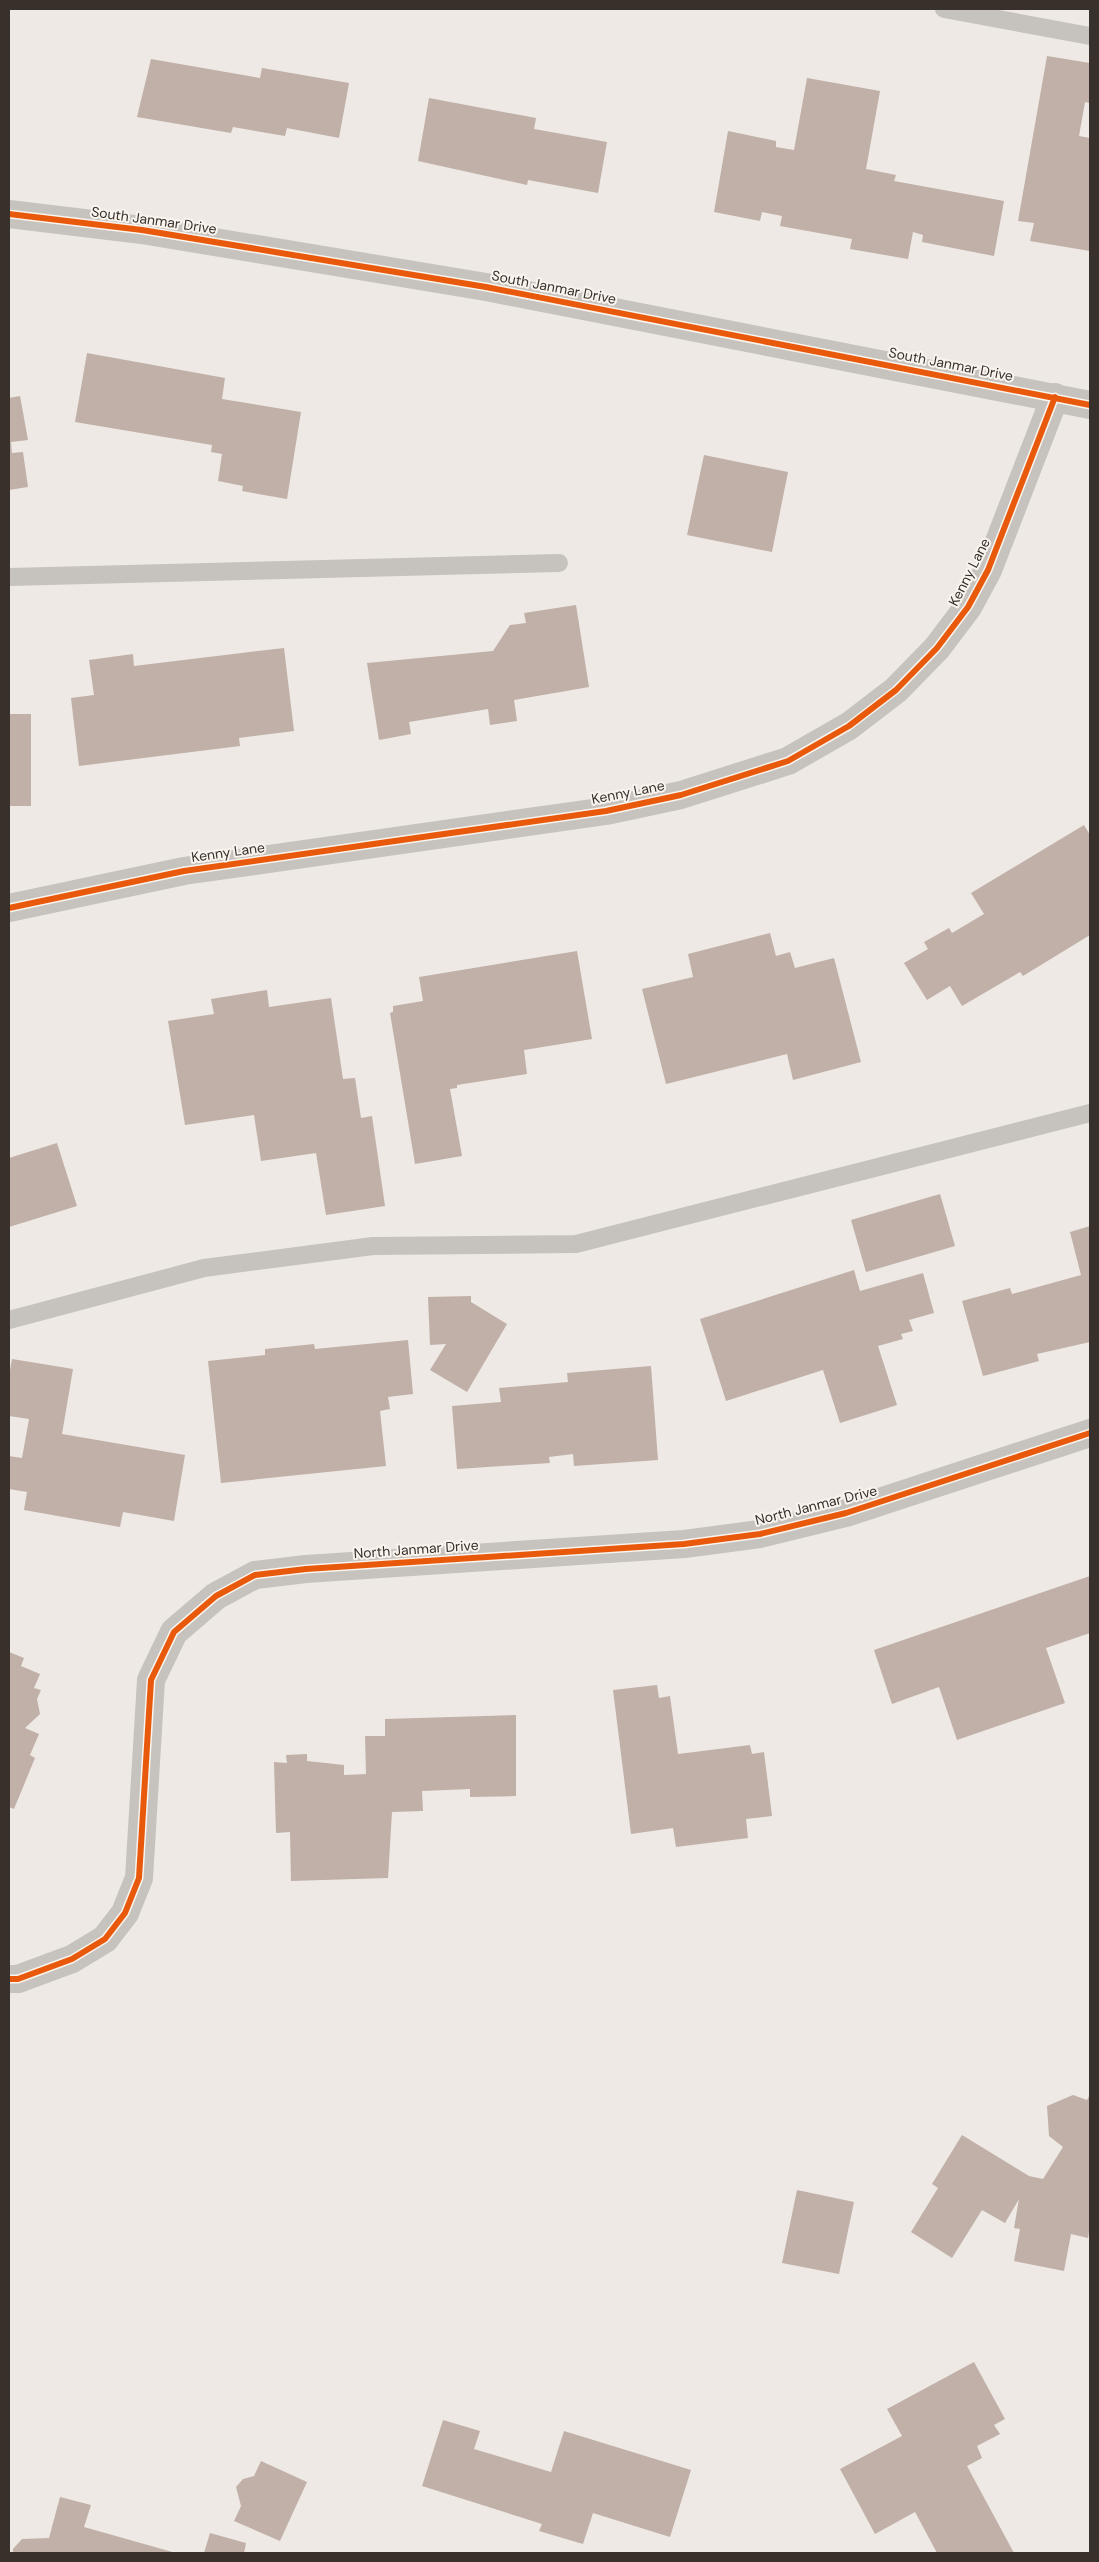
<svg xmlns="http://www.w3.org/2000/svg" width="1099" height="2562" font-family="'DM Sans',sans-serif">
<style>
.building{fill:#c0b0a8}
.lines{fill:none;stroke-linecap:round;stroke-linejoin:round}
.lane{stroke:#c6c2bd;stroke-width:18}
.street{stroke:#c6c2bd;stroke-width:28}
.cycleway-casing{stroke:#f9f4ed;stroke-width:9}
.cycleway{stroke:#e8590c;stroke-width:6}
.labels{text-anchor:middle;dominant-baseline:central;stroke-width:4;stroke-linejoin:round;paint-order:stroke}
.street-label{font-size:14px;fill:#38302b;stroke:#f9f4ed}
</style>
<rect width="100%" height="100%" fill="#eee9e4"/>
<path class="building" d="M1047 56 1090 63V103L1085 102 1079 136 1090 138V251L1030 241 1034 223 1018 221Z
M151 59 260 78 262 68 349 83 339 138 287 128 285 136 233 127 231 133 137 117Z
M807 78 880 91 866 169 896 175 894 181 1004 201 994 256 922 242 923 235 913 232 908 259 850 249 852 239 780 226 782 216 762 212 760 221 714 212 728 131 776 141V147L794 150Z
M429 98 536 118 534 129 607 142 598 193 528 180 527 185 418 161Z
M87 353 225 378 222 399 301 412 287 499 242 491 243 486 218 481 222 454 211 452 212 445 75 422Z
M20 396 28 440 11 442 12 453 23 452 28 487 9 490V398Z
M704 455 788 472 772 552 687 535Z
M576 605 589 687 514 700 517 721 490 725 488 709 409 722 411 734 379 740 367 663 493 651 510 625 526 623 524 613Z
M284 648 294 731 239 738 240 746 79 766 71 698 94 695 89 660 133 654 134 666Z
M9 714H31V806H9Z
M1084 825 1090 835V935L1023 976 1020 972 962 1006 950 986 927 1000 904 963 928 949 924 942 949 928 952 933 984 914 971 893Z
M770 933 776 956 790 952 795 968 834 958 861 1062 793 1080 787 1054 666 1084 642 989 693 977 688 954Z
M577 951 592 1039 524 1050 527 1074 457 1085V1088L450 1089 462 1156 415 1164 390 1013 393 1012V1006L423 1001 419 977Z
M267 990 269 1007 331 998 343 1079 355 1078 361 1118 372 1116 385 1206 326 1215 316 1153 261 1161 254 1115 185 1125 168 1021 214 1014 211 999Z
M57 1143 77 1206 9 1227V1158Z
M940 1194 955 1246 866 1272 851 1220Z
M1090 1226V1342L1037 1354 1039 1361 983 1376 962 1301 1010 1288 1012 1294 1081 1275 1070 1232Z
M854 1270 860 1291 923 1273 934 1313 909 1320 913 1331 901 1334 903 1339 878 1346 897 1405 840 1423 823 1370 726 1401 700 1319Z
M471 1296V1302L507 1324 467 1392 430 1370 446 1344 430 1345 428 1297Z
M408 1340 413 1394 388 1397 390 1409 380 1411 386 1466 221 1483 208 1361 265 1355V1349L275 1348 314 1344 315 1349Z
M12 1359 73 1369 62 1434 185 1455 174 1521 123 1512 120 1527 24 1510 27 1492 9 1489V1456L22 1458 29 1419 9 1416V1376Z
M651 1366 658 1460 574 1466 573 1454 549 1457 550 1463 457 1469 452 1406 501 1402 499 1388 568 1382 567 1373Z
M1090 1576V1633L1046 1648 1065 1703 957 1740 939 1687 892 1704 874 1650Z
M9 1652 24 1658 21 1666 40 1674 34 1688 41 1690 37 1699 40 1714 25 1728 39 1734 30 1755 35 1758 14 1809 9 1807Z
M657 1685 659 1698 670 1696 678 1754 750 1745 752 1754 764 1752 772 1816 746 1819 748 1838 676 1847 673 1828 631 1834 613 1690Z
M516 1715V1796L470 1797V1789L422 1791 423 1811 392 1812 388 1878 291 1881 290 1832 276 1833 274 1762 287 1763 286 1755 307 1754V1761L344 1765V1775L366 1774 365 1736H385V1719Z
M1090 2094V2225L1088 2238 1071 2234 1064 2271 1014 2261 1020 2229 1014 2228 1019 2199 1005 2223 982 2210 952 2258 911 2232 938 2188 932 2184 962 2135 1029 2176 1043 2179 1063 2147 1049 2136 1047 2106 1073 2095 1087 2100Z
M797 2190 854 2202 839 2274 782 2263Z
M974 2362 1005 2419 994 2425 1000 2434 977 2446 982 2458 967 2466 1014 2553H937L915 2512 875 2534 840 2469 902 2436 887 2409Z
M443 2420 480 2431 474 2449 551 2472 564 2431 691 2470 670 2537 593 2513 583 2544 539 2531 542 2524 422 2486Z
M261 2461 307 2482 280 2541 234 2521 241 2506 236 2487 243 2479 254 2476Z
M60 2497 91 2505 84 2527 176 2553H13V2549L22 2539 49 2538Z
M210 2533 246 2543 244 2553H204Z"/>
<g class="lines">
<path class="lane" d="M944 9 1090 36
M9 577 559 563
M9 1320 204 1268 373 1246 576 1244 1090 1113"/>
<path class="street" d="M9 214 142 230 486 287 1090 405
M9 908 184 871 606 811 681 795 788 761 849 726 896 690 937 648 968 607 988 570 1055 397
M9 1979H18L72 1959 105 1939 125 1913 139 1878 151 1680 174 1632 216 1596 255 1575 306 1569 684 1544 760 1534 846 1513 1090 1433"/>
<g class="cycleway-casing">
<path id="cycleway" d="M9 214 142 230 486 287 1090 405
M9 908 184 871 606 811 681 795 788 761 849 726 896 690 937 648 968 607 988 570 1055 397
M9 1979H18L72 1959 105 1939 125 1913 139 1878 151 1680 174 1632 216 1596 255 1575 306 1569 684 1544 760 1534 846 1513 1090 1433"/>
</g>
<use href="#cycleway" class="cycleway"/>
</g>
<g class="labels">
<g class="street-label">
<text transform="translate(154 220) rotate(8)">South Janmar Drive</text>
<text transform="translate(554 287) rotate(11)">South Janmar Drive</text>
<text transform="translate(951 364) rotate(11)">South Janmar Drive</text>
<text transform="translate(969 572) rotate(-63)">Kenny Lane</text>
<text transform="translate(628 792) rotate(-11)">Kenny Lane</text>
<text transform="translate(228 852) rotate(-8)">Kenny Lane</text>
<text transform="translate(816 1505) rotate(-14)">North Janmar Drive</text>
<text transform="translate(416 1549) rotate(-4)">North Janmar Drive</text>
</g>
</g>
<rect width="1099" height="2562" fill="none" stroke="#38302b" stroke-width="20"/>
</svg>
